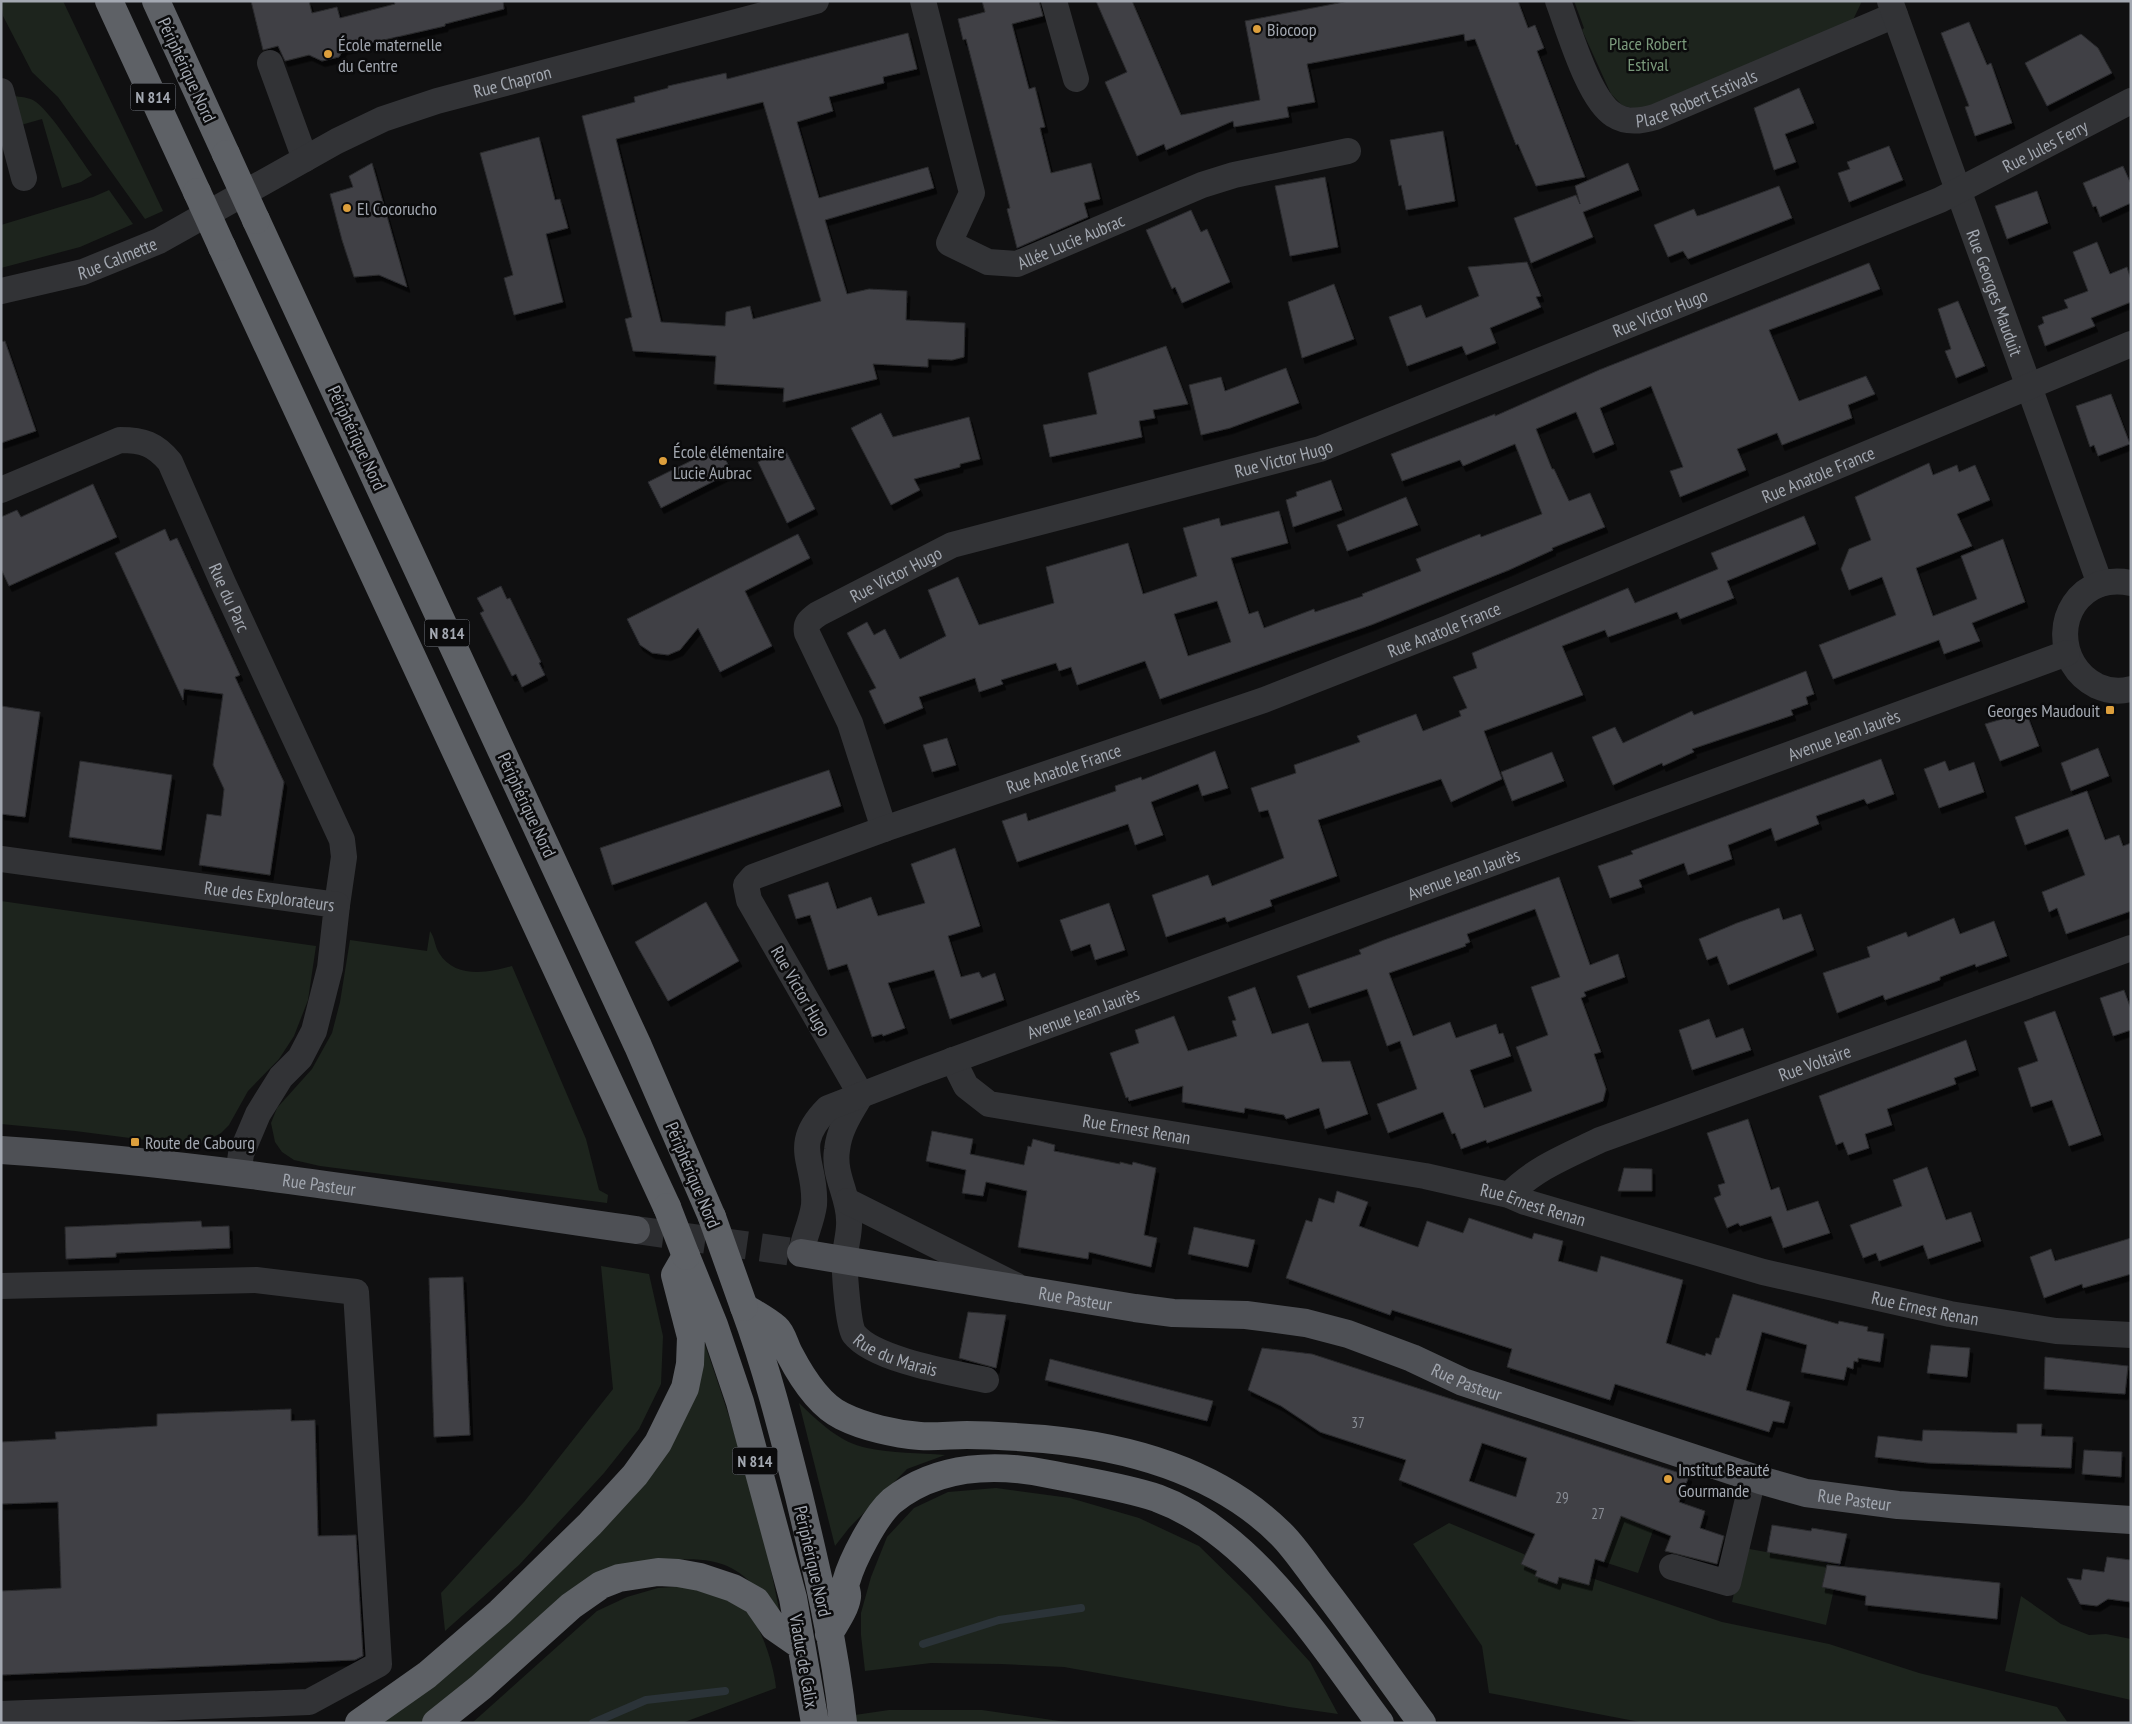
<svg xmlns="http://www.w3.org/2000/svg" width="2132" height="1724" font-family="'PT Sans Narrow',sans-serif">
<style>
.green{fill:#1d241d}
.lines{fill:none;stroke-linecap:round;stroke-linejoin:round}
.stream{stroke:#2b3338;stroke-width:8}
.building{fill:#3f4044;stroke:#2a2a2d;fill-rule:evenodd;filter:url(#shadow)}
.major-tunnel{stroke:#2d2e31;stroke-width:28;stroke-dasharray:28 14;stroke-linecap:butt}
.minor{stroke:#323336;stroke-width:26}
.major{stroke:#4e5055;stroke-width:28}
.highway{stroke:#5e6166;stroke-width:28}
.highway-bridge{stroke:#5e6166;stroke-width:28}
.poi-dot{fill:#dd9f3c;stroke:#0b0b0c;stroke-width:2}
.labels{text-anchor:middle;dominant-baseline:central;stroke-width:5;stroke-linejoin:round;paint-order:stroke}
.number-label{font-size:15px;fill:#8a8e96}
.shield{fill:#0b0b0c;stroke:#757980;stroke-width:1}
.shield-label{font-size:16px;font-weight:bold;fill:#a3a8b1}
.poi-label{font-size:18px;fill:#a3a8b1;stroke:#0b0b0c;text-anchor:start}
.park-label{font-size:18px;fill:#7b9a7c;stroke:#0b0b0c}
.street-label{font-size:18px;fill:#a3a8b1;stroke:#0b0b0c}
</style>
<defs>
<filter id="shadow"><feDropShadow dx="3" dy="5.5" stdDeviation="0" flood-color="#0009"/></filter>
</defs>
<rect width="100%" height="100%" fill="#101011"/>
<path class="green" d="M1 1H63L163 211 145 219 58 97 32 72 3 16Z
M1574 1H1862L1853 20 1644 110 1623 106 1611 94 1582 30 1584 28Z
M13 96C21 97 29 97 36 102 53 115 78 156 92 175L81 182 62 188 42 119 21 125Z
M109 190 133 224 80 247 1 268V225L93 197Z
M1 901 316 946 308 1000 294 1036 279 1059 248 1091 229 1125 221 1133 208 1140 202 1143 185 1145 75 1131 1 1124Z
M430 931C435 938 435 947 439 953 455 979 488 973 512 966L586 1139 599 1190 608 1195 607 1203 320 1166 294 1160 282 1152 275 1142 271 1123 277 1108 312 1069 332 1033 340 1002 350 940 427 951Z
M601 1266 649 1274 663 1336 661 1384 639 1429 604 1473 519 1565 445 1631 441 1593 524 1502 613 1389Z
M691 1306C729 1410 763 1517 782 1626 745 1565 727 1554 654 1561L424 1723H377L650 1474Z
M799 1403C818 1421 840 1443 867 1448 892 1453 919 1453 945 1455L907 1469 849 1528 835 1546Z
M996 1488 1070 1498 1139 1518 1199 1546 1250 1596 1310 1662 1338 1714 1289 1707 1064 1667 1001 1664 931 1663 865 1671 861 1635V1613L871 1577 887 1537 914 1508 948 1492Z
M1621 1512 1628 1519 1654 1528 1638 1573 1604 1562Z
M1449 1523 1538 1560 1722 1622 1829 1644 1919 1673 2057 1707 2068 1723H1645L1489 1693 1482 1646 1413 1544Z
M1744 1548 1799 1558 1827 1555 1826 1563 1839 1566 1826 1625 1732 1602Z
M689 1586C702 1591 729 1597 740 1605 760 1618 774 1666 776 1688L682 1723H472L597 1611 627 1597 658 1588Z
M2021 1596 2061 1624 2089 1635 2106 1634 2131 1639V1700L2005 1671Z
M889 1710H982L1073 1723H800Z"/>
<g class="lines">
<path class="stream" d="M923 1644 999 1620 1081 1608
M593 1723 646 1700 725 1691"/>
</g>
<path class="building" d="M251 1H309L312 13 337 7 340 18 395 4 394 1H503L504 9 445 24V26L344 49 339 57 322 61 309 55 285 61 278 46 263 50Z
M982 1H1039L1043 16 1012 24 1029 89 1035 87 1045 127 1040 128 1051 173 1091 163 1100 199 1084 203 1088 217 1017 248 1007 209 1010 208 966 39 963 40 958 19 985 12Z
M1096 1H1132L1181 115 1260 100 1245 21 1349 1H1518L1528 28 1535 25 1544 48 1537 51 1585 177 1536 186 1518 144 1516 145 1475 39 1465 41 1464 34 1307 64 1315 102 1287 107 1289 117 1234 127 1233 121 1166 150 1164 144 1137 156 1105 82 1127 72Z
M1969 22 1987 65 1991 63 2012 123 1975 136 1965 107 1969 106 1941 33Z
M908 33 917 69 883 77 884 83 829 97 833 111 797 122 819 198 928 167 934 188 825 220 847 294 869 289 907 291 906 320 965 323 964 357 952 360 928 359V367L873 364 877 379 783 402 784 388 714 384 716 356 633 351 625 319 632 317 582 116 635 102 634 97 668 88V86L726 73 727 79ZM763 102 821 301 753 319 750 306 726 312 725 326 661 322 616 139Z
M2081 34 2098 48 2112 73 2047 106 2025 63Z
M1799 88 1814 123 1785 134 1796 162 1774 170 1754 108Z
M1443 131 1455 201 1406 210 1401 185 1399 186 1390 140Z
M539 137 555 200 560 199 568 228 546 234 563 302 514 315 504 278 513 275 480 153Z
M1889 146 1903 180 1849 202 1838 173 1850 169 1847 162Z
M372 163 407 287 379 275 354 277 342 240 330 194 353 187 349 176Z
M1628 163 1639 190 1583 212 1593 237 1531 263 1514 218 1576 195 1580 204 1575 186Z
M2123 166 2131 184V203L2100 217 2096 206 2093 207 2083 183Z
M1325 177 1338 247 1290 256 1275 186Z
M1779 186 1792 218 1688 259 1683 251 1668 257 1654 225 1694 209 1697 216 1704 214Z
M2037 191 2048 223 2007 239 1995 206Z
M1191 210 1201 232 1207 229 1230 282 1182 303 1175 287 1172 289 1146 230Z
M2097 242 2110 274 2127 267 2131 280V302L2091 318 2095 326 2045 346 2038 326 2044 323 2042 317 2068 308 2064 300 2088 291 2073 252Z
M1527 262 1541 296 1536 297 1541 307 1490 328 1496 343 1466 355 1462 346 1407 366 1389 317 1421 305 1426 318 1479 296 1468 267Z
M1869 263 1880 289 1769 330 1799 401 1866 376 1875 394 1848 405 1852 418 1782 445 1777 433 1737 449 1746 470 1680 497 1670 471 1683 467 1651 386 1600 408 1614 444 1593 453 1576 412 1536 429 1552 469H1554L1569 501 1590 493 1605 527 1552 548 1553 550 1509 570 1371 625 1160 699 1145 661 1077 685 1071 667 1059 671 1056 663 1001 680 1003 684 979 692 975 678 919 697 923 708 884 724 869 691 876 688 847 633 867 622 874 635 885 629 900 659 946 636 928 590 958 577 979 625 1054 603 1046 567 1128 543 1143 594 1197 576 1183 528 1219 518 1221 526 1279 511 1288 543 1231 558 1249 614 1258 611 1264 628 1314 609 1315 612 1363 596 1362 594 1421 571 1416 559 1480 534 1481 537 1542 514 1515 444 1463 466 1460 460 1402 481 1391 454 1495 414V416L1599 370ZM1217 601 1231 642 1188 656 1174 614Z
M1334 284 1354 339 1302 358 1288 302Z
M1958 301 1985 366 1956 378 1945 351 1951 349 1938 309Z
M5 341 36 431 1 443V342Z
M1166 346 1188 404 1153 410 1155 418 1139 421 1142 437 1050 457 1043 425 1097 414 1088 373Z
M1286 368 1299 403 1230 428 1201 435 1189 385 1221 377 1225 391Z
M2111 394 2130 444 2098 456 2094 445 2090 447 2076 406Z
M881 413 893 437 969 417 980 459 960 464V467L914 479 920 490 891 505 851 428Z
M719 447 732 472 661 508 648 482Z
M785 449 815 509 787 523 758 462Z
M1929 463 1933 475 1957 465 1959 472 1975 465 1990 500 1957 514 1972 546 1916 568 1933 616 1977 599 1961 556 2003 539 2025 602 1972 623 1980 641 1944 654 1939 640 1833 679 1819 645 1896 615 1882 577 1849 590 1841 569 1849 549 1871 540 1855 497Z
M1331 480 1342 510 1293 527 1286 500 1297 496 1296 492Z
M93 484 117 537 9 586 1 569V517L17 510 21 517Z
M1406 497 1418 525 1347 551 1337 525Z
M1804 516 1816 544 1727 581 1734 598 1680 619 1677 612 1608 637 1605 630 1562 646 1583 695 1484 731 1502 779 1451 802 1441 779 1318 820 1337 876 1270 900 1272 906 1227 922 1225 917 1166 937 1152 895 1208 875 1212 886 1284 858 1268 810 1259 812 1251 788 1296 773 1294 765 1360 742 1357 736 1416 714 1423 731 1461 716 1459 711 1467 708 1453 677 1477 668 1472 653 1628 588 1635 603 1718 569 1711 553Z
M165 529 170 541 177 538 240 675 235 677 284 782 270 875 199 865 207 814 221 816 224 789 213 765 223 694 184 689 183 700 115 553Z
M798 534 810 558 745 591 772 646 720 672 698 628 680 650 668 655 652 653 640 645 627 619Z
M501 586 507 599 510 598 541 662 539 663 545 675 522 687 516 674 512 676 480 613 484 611 477 598Z
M1806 671 1814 694 1806 697 1808 704 1791 710 1793 715 1692 749 1694 752 1663 766 1662 763 1613 785 1592 737 1615 727 1623 743 1692 711 1694 715Z
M1 706 40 712 25 817 1 814Z
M2026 712 2039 746 2000 761 1985 724Z
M947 738 956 765 932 772 923 745Z
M2098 748 2109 776 2071 791 2061 763Z
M1215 751 1228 788 1202 796 1198 784 1151 802 1163 835 1135 845 1128 824 1017 862 1002 821 1026 813 1028 821 1116 791 1115 786 1141 777 1142 780Z
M1552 752 1564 781 1512 801 1501 772Z
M1881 759 1894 794 1867 804 1864 799 1816 816 1819 824 1775 841 1771 828 1728 845 1732 859 1688 875 1684 863 1639 880 1642 887 1610 898 1598 866 1633 854 1631 851Z
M80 761 172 775 161 850 69 837Z
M1945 761 1949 771 1974 762 1984 792 1939 808 1924 769Z
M829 770 841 806 612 885 600 848Z
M2087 791 2105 840 2119 835 2123 846 2131 843V911L2066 934 2057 908 2049 912 2042 892 2085 875 2068 829 2025 845 2015 817Z
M955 848 980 926 948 936 961 977 979 972 982 978 995 973 1004 1000 950 1019 934 970 888 983 905 1028 883 1036 882 1034 872 1037 847 964 828 970 810 915 796 919 788 895 828 882 837 909 871 897 878 916 925 903 911 864Z
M1559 877 1590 965 1618 954 1625 977 1584 992 1586 996 1581 998 1601 1052 1594 1054 1606 1089 1603 1101 1487 1143 1486 1140 1461 1149 1455 1133 1452 1134 1443 1112 1388 1133 1377 1104 1417 1089 1400 1041 1387 1046 1367 989 1309 1008 1297 976 1361 954 1359 950 1384 940ZM1535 909 1560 977 1531 987 1548 1035 1516 1047 1532 1091 1484 1108 1470 1070 1511 1056 1503 1033 1499 1034 1496 1024 1456 1038 1450 1022 1413 1036 1389 973 1466 946 1465 944 1470 942 1467 934Z
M706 902 739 961 668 1001 635 942Z
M1109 903 1125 950 1095 960 1090 944 1071 951 1060 920Z
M1779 908 1783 920 1801 914 1814 950 1728 985 1717 956 1707 960 1699 939 1737 923Z
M1954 918 1960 934 1994 921 2007 956 1976 967 1975 964 1940 977V980L1885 1000 1883 995 1837 1013 1823 973 1870 957 1867 947 1906 932 1908 937Z
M1255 987 1272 1034 1308 1023 1322 1062 1350 1061 1368 1114 1325 1129 1319 1108 1286 1119 1284 1115 1245 1108 1244 1113 1182 1102 1183 1086 1129 1101 1128 1097 1126 1098 1110 1053 1139 1043 1135 1030 1174 1016 1188 1051 1237 1036 1232 1021 1236 1020 1228 997Z
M2124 990 2131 1009V1030L2113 1036 2100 998Z
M2055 1011 2101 1135 2069 1146 2052 1100 2031 1107 2018 1068 2038 1061 2024 1022Z
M1709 1019 1716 1038 1743 1028 1751 1050 1692 1070 1679 1030Z
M1966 1040 1976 1070 1954 1078 1956 1084 1887 1109 1892 1125 1865 1134 1869 1148 1848 1155 1843 1142 1836 1145 1819 1096Z
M1748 1119 1771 1190 1779 1187 1787 1211 1818 1201 1830 1233 1783 1248 1771 1216 1740 1226 1738 1223 1727 1228 1714 1198 1721 1195 1718 1185 1725 1183 1707 1133Z
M932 1131 973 1139 970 1154 1024 1165 1028 1146 1031 1147 1033 1139 1055 1145 1054 1151 1120 1164V1162L1132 1165 1133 1162 1156 1168 1144 1235 1157 1238 1151 1267 1089 1252 1088 1259 1018 1247 1027 1191 986 1182 983 1196 962 1193 966 1170 926 1161Z
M1927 1167 1946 1220 1971 1212 1981 1241 1928 1259 1923 1245 1879 1261 1876 1253 1863 1258 1850 1225 1902 1206 1893 1180Z
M1624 1168 1652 1169V1191H1618Z
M1337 1191 1368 1202 1359 1226 1418 1247 1427 1221 1463 1233 1469 1218 1532 1239 1534 1233 1563 1241 1558 1261 1597 1272 1601 1256 1683 1280 1666 1343 1705 1356 1706 1353 1711 1355 1716 1338H1719L1733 1294 1838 1324 1839 1321 1868 1327 1867 1331 1884 1334 1880 1362 1858 1358V1362L1854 1361 1853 1369 1847 1367 1844 1380 1801 1372 1807 1345 1762 1332 1746 1390 1790 1402 1784 1423 1773 1421 1769 1432 1615 1384 1610 1400 1507 1367 1512 1349 1392 1310 1390 1315 1286 1278 1306 1220 1312 1222 1319 1198 1334 1203Z
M201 1221 202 1227 229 1226 230 1248 116 1253V1257L66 1259 65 1227Z
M1194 1227 1255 1240 1248 1267 1188 1254Z
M2131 1238V1274L2083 1288 2082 1284 2044 1298 2030 1257 2051 1249 2055 1261Z
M463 1277 470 1435 434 1437 429 1278Z
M968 1312 1006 1315 996 1368 959 1358Z
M1931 1345 1970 1348 1967 1377 1927 1373Z
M1262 1348 1312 1354 1689 1476 1679 1502 1705 1511 1700 1528 1724 1536 1717 1564 1665 1551 1671 1536 1621 1516 1604 1562 1595 1559 1589 1585 1559 1577 1557 1584 1535 1576 1537 1571 1521 1564 1535 1534 1399 1480 1406 1460 1320 1432 1281 1406 1248 1390ZM1482 1443 1527 1458 1516 1497 1469 1481Z
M2045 1357 2128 1366 2125 1394 2044 1389Z
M1050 1359 1213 1401 1207 1421 1045 1380Z
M291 1409V1421L315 1420 318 1536 356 1535 363 1656 355 1660 1 1675V1591L61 1588 58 1502 1 1504V1442L56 1439 55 1432 157 1426V1414Z
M2017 1424H2042L2041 1436 2073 1437 2071 1468 1928 1463 1875 1457 1878 1436 1922 1441 1923 1430 2017 1433Z
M2084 1450 2122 1452 2121 1477 2082 1474Z
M1772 1525 1811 1531 1812 1528 1847 1534 1840 1564 1767 1552Z
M2107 1557 2131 1560V1602L2108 1599 2097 1606 2080 1604 2067 1578 2081 1580 2083 1569 2104 1572Z
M1827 1565 2000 1583 1997 1619 1865 1605 1866 1596 1822 1587Z"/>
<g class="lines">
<path class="major-tunnel" d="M636 1230 801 1253"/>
<g class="minor">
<path id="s1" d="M923 1 972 193 949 243 988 262 1017 264 1202 185 1234 175 1348 151"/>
<path d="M1054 1 1076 79"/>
<path id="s2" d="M1558 1C1569 30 1589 100 1614 115 1626 123 1642 121 1655 117L1895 15"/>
<path id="s3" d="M1890 1 2100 584"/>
<path d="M270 63 305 159"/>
<path d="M1 91 24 178"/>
<path id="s4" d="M1 291 83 272 159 241 337 141 383 119 437 101 816 1"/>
<path id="s5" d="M1 490 120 440C143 440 155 444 170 462L223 583 342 840 344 857 337 905"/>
<path d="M2131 583C2121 581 2110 581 2100 584 2054 601 2054 665 2097 686 2108 691 2119 692 2131 689"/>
<path id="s6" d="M884 829 850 723 807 633C805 623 810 620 818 614L952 545 1320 449 1940 200 2131 101"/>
<path id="s7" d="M1 859 337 905 330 968 314 1031 300 1058 281 1077 258 1114 241 1154 238 1174"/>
<path id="s8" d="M953 1060 966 1086 989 1104 1425 1176 1509 1195 1525 1202 1763 1272 1950 1314 2056 1331 2131 1335"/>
<path id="s9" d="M861 1095 749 900 746 885 753 877 884 829 1264 700 1448 628 2131 344"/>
<path id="s10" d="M861 1095C851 1112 839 1129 837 1150 833 1175 849 1196 849 1220 850 1233 845 1246 845 1258 844 1270 848 1325 854 1334 874 1360 954 1373 986 1380"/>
<path id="s11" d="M1509 1195C1535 1168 1567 1156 1600 1140L2131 948"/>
<path d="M847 1201 1015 1285"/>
<path id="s12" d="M801 1253C804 1237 812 1221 814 1205 817 1162 789 1147 828 1108L918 1073 2067 653"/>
<path d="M1 1286 256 1280 356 1292 379 1664 309 1702 1 1714"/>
<path d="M1672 1567 1728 1583 1753 1478"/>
</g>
<g class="major">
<path id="s13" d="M1 1150C214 1164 425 1200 636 1230"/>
<path id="s14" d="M801 1253 1135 1308 1173 1313 1246 1315 1306 1323 1348 1334 1412 1358 1463 1382 1760 1480 1806 1493 1898 1505 2131 1520"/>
</g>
<path class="highway" d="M109 1 197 192
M156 1 226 154
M256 220 638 1046 712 1217
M222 247 667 1207
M686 1256 714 1325 740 1402 793 1598 815 1723
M744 1307C755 1314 767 1320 776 1328 783 1334 785 1347 790 1355 801 1376 819 1405 842 1416 864 1427 895 1434 920 1436 936 1437 952 1435 967 1435 992 1435 1019 1437 1044 1439 1129 1447 1219 1472 1281 1534 1296 1549 1308 1568 1321 1585 1356 1630 1388 1677 1422 1723
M744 1307C767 1369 783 1433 799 1496 817 1571 835 1646 843 1723
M829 1634C835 1623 845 1610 847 1597 848 1592 844 1588 846 1582 852 1560 875 1516 892 1501 938 1464 999 1463 1054 1475 1088 1482 1124 1487 1157 1498 1253 1533 1321 1644 1380 1723
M359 1723 427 1675 500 1612 590 1524 635 1475 658 1443 685 1388 690 1364 691 1337 675 1275 686 1256
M436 1723 481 1687 571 1606 601 1585 619 1578 658 1572 678 1573 700 1577 733 1588 756 1601 774 1627 800 1645"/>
<path class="highway-bridge" d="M226 154 256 220
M197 192 222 247
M667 1207 686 1256
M712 1217 744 1307"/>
</g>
<g class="poi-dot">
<circle cx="1257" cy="29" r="5"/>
<circle cx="328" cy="54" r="5"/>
<circle cx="347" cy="208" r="5"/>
<circle cx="663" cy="461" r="5"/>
<rect x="2105" y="705" width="10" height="10" rx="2.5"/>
<rect x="130" y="1137" width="10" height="10" rx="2.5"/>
<circle cx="1668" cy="1479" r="5"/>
</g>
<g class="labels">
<g class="number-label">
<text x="1358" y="1422">37</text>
<text x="1562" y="1497">29</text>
<text x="1598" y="1513">27</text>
</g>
<g class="shield">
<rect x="130.5" y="83.5" width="45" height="27" rx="4"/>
<rect x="424.5" y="619.5" width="45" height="27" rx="4"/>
<rect x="732.5" y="1447.5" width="45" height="27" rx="4"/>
</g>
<g class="shield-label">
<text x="153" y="97">N 814</text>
<text x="447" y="633">N 814</text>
<text x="755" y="1461">N 814</text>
</g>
<g class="poi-label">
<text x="1267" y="29">Biocoop</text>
<text x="338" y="44">École maternelle<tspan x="338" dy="21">du Centre</tspan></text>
<text x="357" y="208">El Cocorucho</text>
<text x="673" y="451">École élémentaire<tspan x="673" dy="21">Lucie Aubrac</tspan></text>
<text x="2100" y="710" text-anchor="end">Georges Maudouit</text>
<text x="145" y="1142">Route de Cabourg</text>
<text x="1678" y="1469">Institut Beauté<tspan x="1678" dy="21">Gourmande</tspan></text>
</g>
<g class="park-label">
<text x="1648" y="43">Place Robert<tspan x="1648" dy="21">Estival</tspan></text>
</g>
<g class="street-label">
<text transform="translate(187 70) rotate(65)">Périphérique Nord</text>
<text stroke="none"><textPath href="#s4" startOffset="556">Rue Chapron</textPath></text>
<text stroke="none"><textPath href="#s2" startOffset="216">Place Robert Estivals</textPath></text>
<text stroke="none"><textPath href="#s6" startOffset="1552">Rue Jules Ferry</textPath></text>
<text stroke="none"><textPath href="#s1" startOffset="384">Allée Lucie Aubrac</textPath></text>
<text stroke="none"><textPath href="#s4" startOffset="121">Rue Calmette</textPath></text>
<text stroke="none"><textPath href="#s3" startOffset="310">Rue Georges Mauduit</textPath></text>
<text stroke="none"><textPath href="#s6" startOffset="1132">Rue Victor Hugo</textPath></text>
<text transform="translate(357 438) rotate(65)">Périphérique Nord</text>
<text stroke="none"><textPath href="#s6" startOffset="728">Rue Victor Hugo</textPath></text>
<text stroke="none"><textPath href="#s9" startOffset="1390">Rue Anatole France</textPath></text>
<text stroke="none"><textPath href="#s6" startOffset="322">Rue Victor Hugo</textPath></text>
<text stroke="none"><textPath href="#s5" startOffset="334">Rue du Parc</textPath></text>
<text stroke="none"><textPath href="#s9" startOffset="985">Rue Anatole France</textPath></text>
<text stroke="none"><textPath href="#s12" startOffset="1236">Avenue Jean Jaurès</textPath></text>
<text stroke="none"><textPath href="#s9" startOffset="580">Rue Anatole France</textPath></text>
<text transform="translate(527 805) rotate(65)">Périphérique Nord</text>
<text stroke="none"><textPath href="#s12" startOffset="831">Avenue Jean Jaurès</textPath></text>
<text stroke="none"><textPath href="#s7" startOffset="271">Rue des Explorateurs</textPath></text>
<text transform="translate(801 991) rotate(60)">Rue Victor Hugo</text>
<text stroke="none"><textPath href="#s12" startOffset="426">Avenue Jean Jaurès</textPath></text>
<text stroke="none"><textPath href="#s11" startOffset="335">Rue Voltaire</textPath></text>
<text stroke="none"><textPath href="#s8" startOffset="208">Rue Ernest Renan</textPath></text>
<text transform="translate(693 1175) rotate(67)">Périphérique Nord</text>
<text stroke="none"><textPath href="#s13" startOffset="320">Rue Pasteur</textPath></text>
<text stroke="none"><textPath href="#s8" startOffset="612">Rue Ernest Renan</textPath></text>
<text stroke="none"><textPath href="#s14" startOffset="278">Rue Pasteur</textPath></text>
<text stroke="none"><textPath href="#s8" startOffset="1018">Rue Ernest Renan</textPath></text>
<text stroke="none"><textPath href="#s10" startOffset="295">Rue du Marais</textPath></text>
<text stroke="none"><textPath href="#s14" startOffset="682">Rue Pasteur</textPath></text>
<text stroke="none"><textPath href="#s14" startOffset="1088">Rue Pasteur</textPath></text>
<text transform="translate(813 1561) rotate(77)">Périphérique Nord</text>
<text transform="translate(804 1661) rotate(80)">Viaduc de Calix</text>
</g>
</g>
<rect width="2132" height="1724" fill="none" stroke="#a3a8b1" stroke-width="5"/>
</svg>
